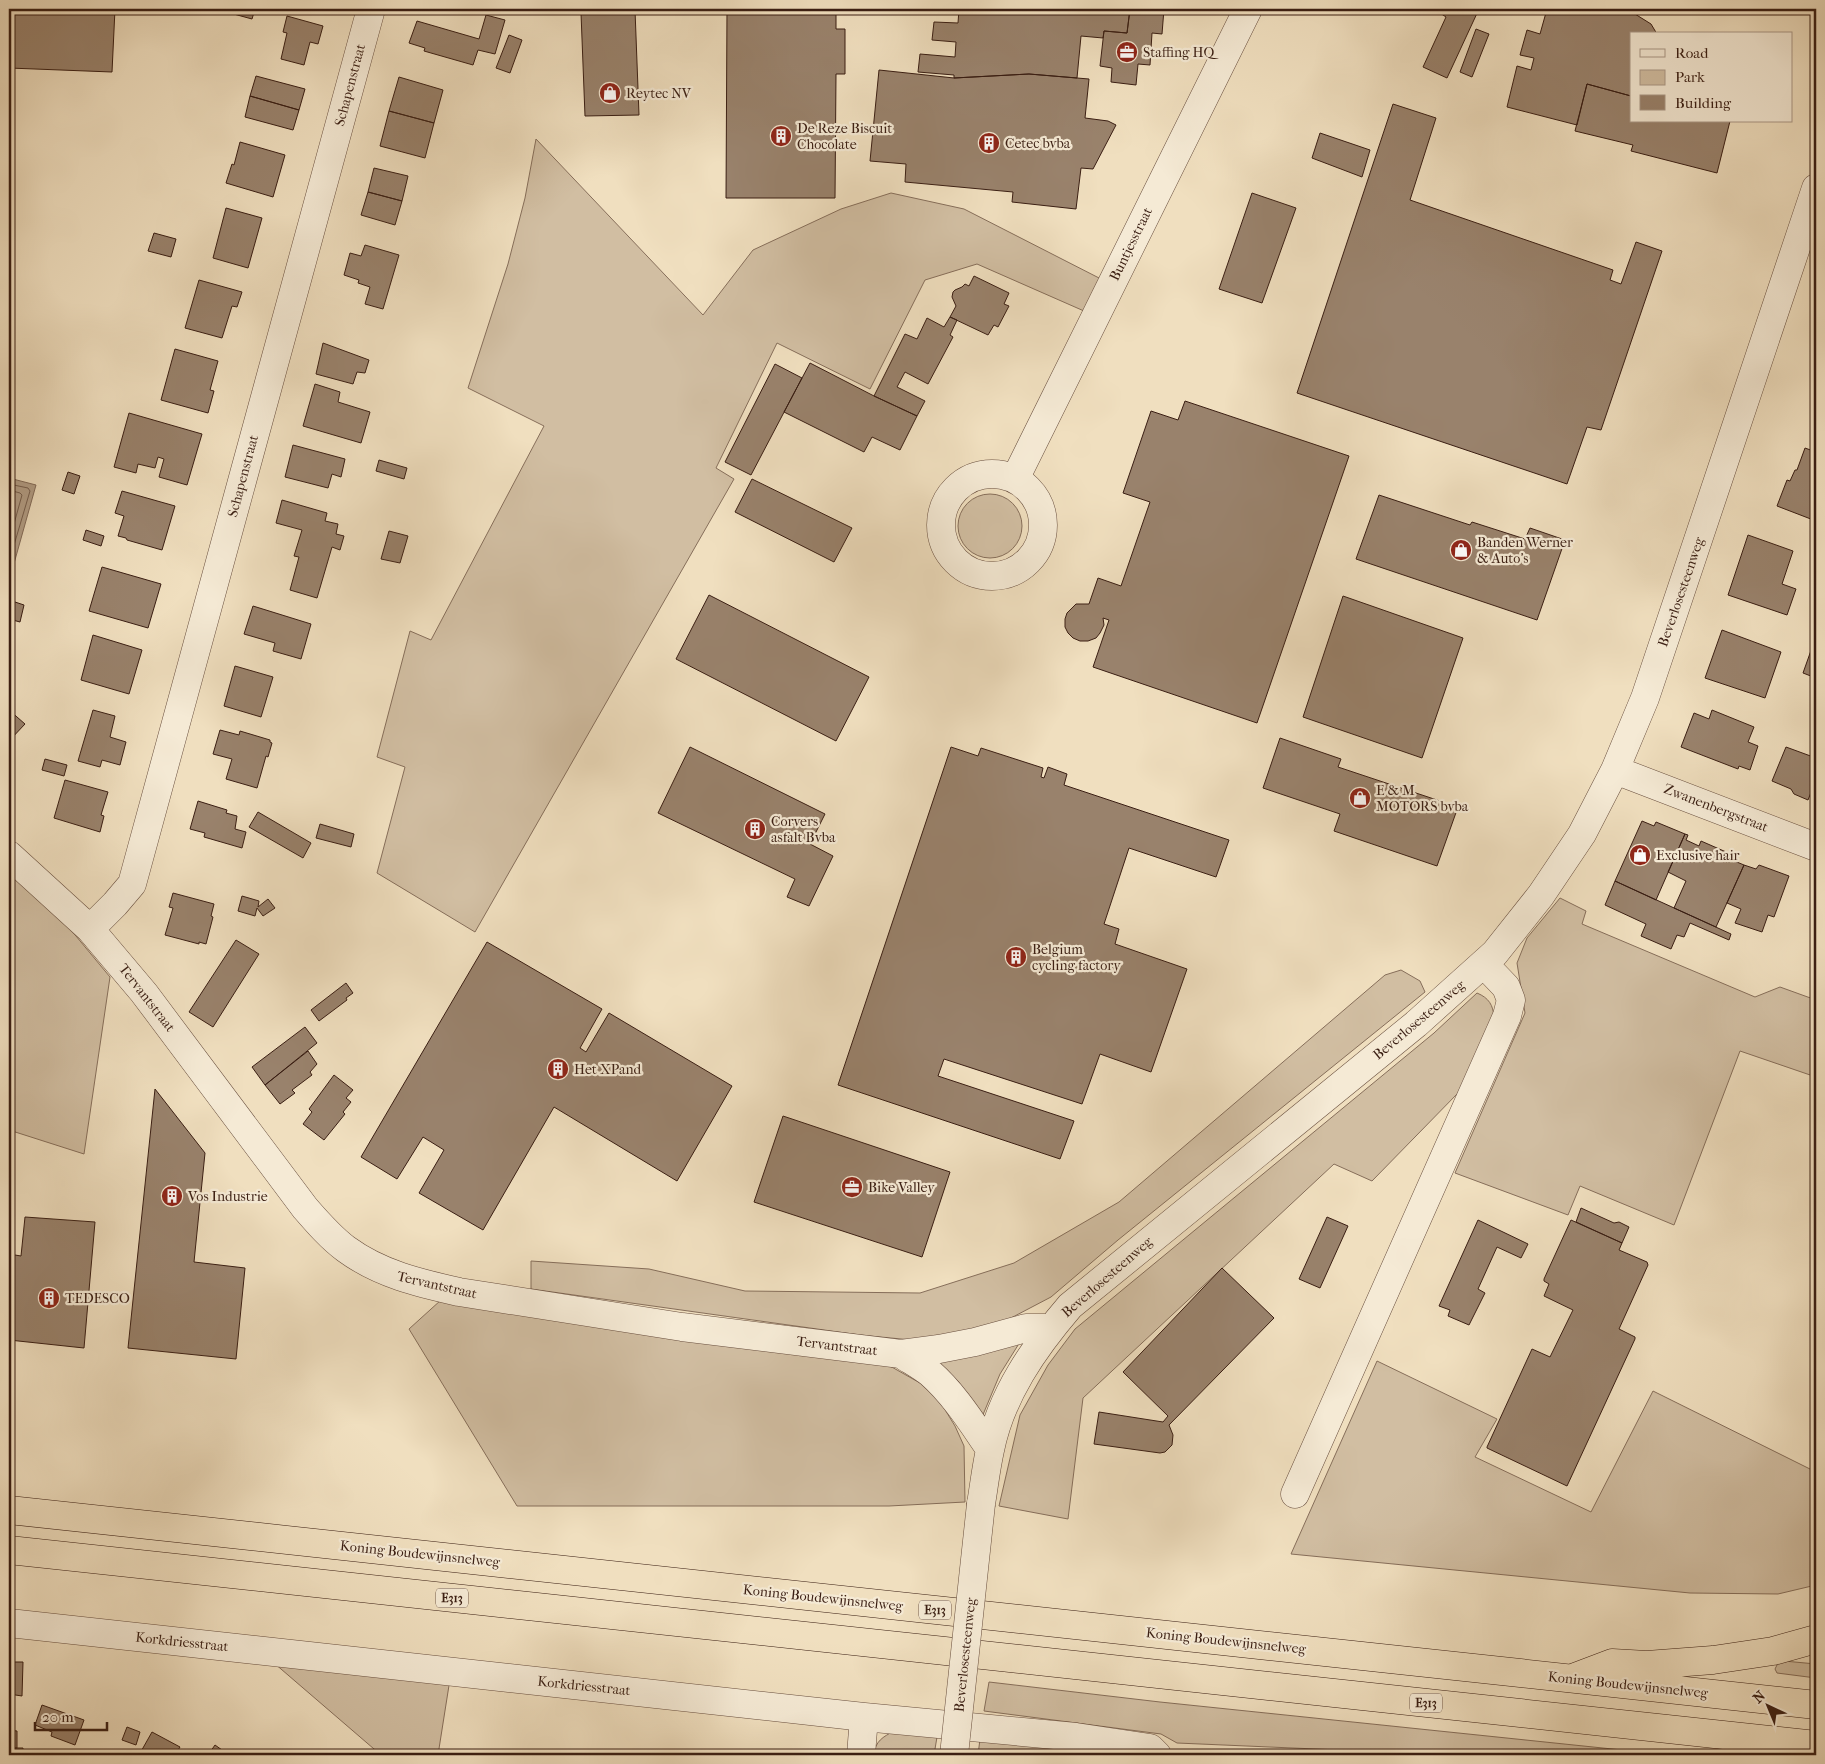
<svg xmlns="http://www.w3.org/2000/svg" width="1825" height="1764" font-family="'IM FELL French Canon',serif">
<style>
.green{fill:#d1bea2;stroke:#866e5a}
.water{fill:#b29d85;stroke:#826a57}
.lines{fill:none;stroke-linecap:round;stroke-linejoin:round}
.shore{stroke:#765e4c;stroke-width:1}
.building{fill:#99826c;stroke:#3a1e13}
.minor-casing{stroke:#684e3e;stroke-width:29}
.highway-casing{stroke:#3a1e13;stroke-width:29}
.minor{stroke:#f5ead5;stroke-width:28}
.highway{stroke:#f0dfbf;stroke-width:28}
.minor-bridge-casing{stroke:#684e3e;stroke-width:29;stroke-linecap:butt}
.minor-bridge{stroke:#f5ead5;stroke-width:28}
.labels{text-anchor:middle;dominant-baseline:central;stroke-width:4.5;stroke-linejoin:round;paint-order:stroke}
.shield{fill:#f5ead5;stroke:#725b4d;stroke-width:1}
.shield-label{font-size:12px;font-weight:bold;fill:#3a1e13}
.poi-label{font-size:14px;fill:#3a1e13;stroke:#f5ead5;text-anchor:start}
.street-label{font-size:14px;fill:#3a1e13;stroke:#f5ead5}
</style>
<rect width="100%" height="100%" fill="#f0dfbf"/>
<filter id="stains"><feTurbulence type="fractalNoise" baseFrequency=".004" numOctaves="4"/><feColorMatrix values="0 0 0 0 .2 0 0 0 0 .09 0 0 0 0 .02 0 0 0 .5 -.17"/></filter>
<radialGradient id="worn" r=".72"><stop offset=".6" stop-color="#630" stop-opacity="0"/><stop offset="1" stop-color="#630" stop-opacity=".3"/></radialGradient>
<path class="green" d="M536 139 703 315 753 250 841 209 891 193 964 209 1101 279 1084 311 977 264 925 280 870 389 777 343 716 468 734 479 475 932 377 873 405 767 377 757 410 631 431 640 544 426 468 388 508 264 525 198Z
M958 526a32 32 0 1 1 64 0a32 32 0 1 1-64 0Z
M9 872 66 924 110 977 84 1154 9 1130Z
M1560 898 1586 911 1582 924 1755 997 1780 987 1816 1000V1077L1740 1051 1674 1225 1580 1186 1568 1215 1455 1173 1525 1013 1517 963 1527 938Z
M1401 970 1420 981 1425 992 1118 1240 1051 1297 1011 1318 968 1333 922 1341 860 1335 531 1289V1261L649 1269 745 1291 920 1293 1014 1263 1119 1202 1385 975Z
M1477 993C1489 998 1493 1005 1494 1017L1458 1093 1372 1181 1334 1164 1083 1398 1068 1519 999 1506 1020 1415 1048 1365 1075 1329 1434 1033Z
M441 1300 890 1366 920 1383 939 1400 955 1426 964 1446 965 1502 889 1506H517L409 1329Z
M1020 1342 1000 1374 982 1417 958 1381 938 1363 940 1360Z
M1377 1361 1497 1419 1475 1457 1591 1512 1653 1391 1816 1472V1585L1778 1594 1690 1593 1291 1554Z
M1784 1661 1816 1664V1678L1777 1673 1775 1669 1778 1663Z
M274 1663 450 1679 438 1755H381Z
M989 1682 1160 1702 1670 1755H1381L1339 1750 1177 1743 1161 1734 984 1711Z
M894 1731 937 1737 934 1755H874C875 1741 883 1737 894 1731Z
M980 1739 1056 1744 1055 1755H978Z"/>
<path class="water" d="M9 478 36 485 13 567 9 566Z"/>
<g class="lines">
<path class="shore" d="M9 484 28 488 30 491 9 562
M9 490 20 493 22 495 9 542"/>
</g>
<path class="building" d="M9 9H115L112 72 9 68Z
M231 9H255L252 19 230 13Z
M509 9H528L526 14Z
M584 9H606V12H584Z
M727 9H836V29H845V74H836L835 198H726Z
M959 9H1130L1127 33 1104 31 1103 38 1081 36 1077 78 1029 74 954 78V75L918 72 920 54 955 57 956 42 932 40 934 22 958 23Z
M1130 9H1164L1162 34 1152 33 1150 65 1138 64 1136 85 1111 82 1112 68 1100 66 1104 31 1127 33Z
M1442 9H1479L1447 78 1423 67 1446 17 1440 13Z
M1547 9H1621L1620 11 1635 14 1651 24 1657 34H1631V96L1587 84 1577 125 1507 107 1517 66 1531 70 1534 58 1520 55 1527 30 1540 34Z
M635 10 639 115 585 116 581 13Z
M486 15 505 20 495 54 478 50 473 65 424 51 425 48 409 43 417 21 479 39Z
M287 16 323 26 318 44 310 42 304 65 281 59 287 33 283 32Z
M1476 29 1489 34 1472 77 1460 72Z
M509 35 522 40 510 73 496 68Z
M879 70 954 78 1029 74 1089 79 1085 118 1108 121 1116 125 1093 169 1081 168 1076 209 1012 202 1013 192 905 182 906 164 870 161Z
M256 76 305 89 299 110 250 96Z
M399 77 443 90 434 123 389 111Z
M1587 84 1631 96V121H1730L1717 173 1631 151 1633 145 1575 131Z
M250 96 299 110 293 130 245 117Z
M1393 104 1436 118 1410 200 1613 270 1610 280 1621 284 1636 242 1662 251 1601 430 1587 427 1567 484 1297 393Z
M389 111 434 123 425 158 380 146Z
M1320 133 1370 150 1362 177 1312 158Z
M240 142 285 155 273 197 226 183 232 164 234 165Z
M374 168 408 176 402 201 368 192Z
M368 192 402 201 395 225 361 215Z
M1252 193 1296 208 1262 303 1219 289Z
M226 208 262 218 248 268 213 258Z
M154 233 176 239 171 257 148 251Z
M365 245 399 255 383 309 365 304 370 287 358 283 359 280 344 275 350 253 361 256Z
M974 276 1009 293 1004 304 1009 306 998 327 994 325 988 335 950 317 956 306 952 297 953 292 955 290 962 287 965 284 969 286Z
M199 280 242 292 237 307 232 306 222 338 185 328Z
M950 317 957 320 950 335 953 337 928 384 905 372 897 387 925 401 917 416 874 396 905 334 917 339 927 318 944 327Z
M323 343 369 360 365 373 357 372 353 384 316 374Z
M175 349 218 361 210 390 214 391 208 413 161 400Z
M810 363 874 396 917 416 900 450 872 437 864 452 784 412Z
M775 364 802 378 751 475 725 462Z
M315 384 340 392 338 402 370 412 361 443 303 426Z
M1185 401 1349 456 1257 723 1093 667 1109 620 1103 618 1104 625 1100 633 1096 638 1088 641H1080L1073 638 1068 633 1065 627V619L1067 613 1076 604H1089L1098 578 1121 586 1150 502 1123 493 1151 411 1178 420Z
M129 413 202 434 187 485 159 477 164 459 158 457 155 468 138 464 136 473 114 467Z
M293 445 345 459 341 477 332 474 328 488 285 477Z
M1805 448 1816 452V521L1777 506 1787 480 1790 481 1795 470H1797Z
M379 460 407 468 404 479 376 471Z
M68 472 80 476 74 494 62 490Z
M752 479 852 528 834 562 735 512Z
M122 491 175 506 162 550 127 540 126 538 118 536 124 516 115 513Z
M1379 495 1470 525 1472 522 1525 539 1530 528 1565 540 1537 620 1356 559Z
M282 500 327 513 325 521 338 524 336 534 344 536 340 550 332 547 317 598 290 590 299 557 294 556 302 530 276 523Z
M86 530 104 536 101 546 83 540Z
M389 531 408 536 400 563 381 559Z
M1748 535 1793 551 1782 584 1796 589 1787 615 1728 595Z
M102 567 161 584 148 628 89 611Z
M709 595 869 677 836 741 676 659Z
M1343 596 1463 638 1422 758 1303 717Z
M9 600 24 605 20 622 9 619Z
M253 606 311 624 301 659 273 651 275 643 244 634Z
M1722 630 1781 652 1765 698 1705 678Z
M93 635 142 650 129 694 81 680Z
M1814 642 1816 643V678L1803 673Z
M235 666 273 677 261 717 224 706Z
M9 710 25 724 9 741Z
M93 710 115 716 110 737 126 742 120 765 102 760 100 767 78 761Z
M1712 710 1754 727 1748 742 1758 746 1750 770 1739 766 1738 769 1681 747 1694 713 1709 719Z
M220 730 239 735 240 731 270 740V742L272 743 268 757 266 756 257 788 226 779 232 759 213 754Z
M1280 738 1341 759 1338 767 1458 807 1437 866 1334 831 1340 814 1263 788Z
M690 747 825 814 810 844 833 856 809 906 787 897 795 879 658 813Z
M951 747 978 756 981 748 1043 768 1041 777 1044 778 1048 767 1067 774 1064 785 1229 840 1216 877 1129 848 1104 924 1119 929 1115 944 1187 969 1151 1072 1100 1054 1082 1104 944 1059 938 1076 1074 1121 1060 1159 838 1085Z
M1786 747 1816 758V780L1808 800 1794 794 1791 789 1772 781Z
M45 759 67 765 64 776 42 770Z
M65 780 108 792 101 815 104 816 100 832 54 818Z
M198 801 227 810 226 813 237 816 235 829 246 832 242 848 204 837 205 833 190 829Z
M258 812 311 843 303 858 249 827Z
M1642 821 1654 826 1656 822 1685 834 1656 900 1615 881Z
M320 824 354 834 351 847 316 838Z
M1685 834 1688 835 1686 840 1699 846 1701 841 1733 855 1732 860 1744 865 1716 927 1674 908 1686 881 1668 872Z
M1744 865 1756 869 1759 865 1789 876 1774 917 1768 915 1762 932 1735 923 1741 909 1727 903Z
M1615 881 1731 934 1729 940 1690 923 1684 937 1677 935 1671 949 1641 936 1646 924 1605 905Z
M173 893 214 904 211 916 213 917 206 944 199 942V944L165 935 173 908 169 907Z
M242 896 259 901 258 907 268 899 275 908 263 916 257 908 255 916 238 911Z
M236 940 259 954 213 1027 189 1012Z
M487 942 602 1009 580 1048 586 1052 609 1013 732 1086 677 1181 554 1107 483 1230 419 1193 444 1150 423 1137 397 1179 361 1157Z
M346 983 353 993 346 998 347 1000 319 1021 311 1010Z
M305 1027 317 1043 265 1085 252 1067Z
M308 1051 317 1064 310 1072 312 1075 292 1090 295 1093 280 1104 265 1085Z
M334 1075 353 1090 346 1098 351 1102 343 1112 345 1114 324 1140 303 1124 312 1112 309 1109Z
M155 1089 205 1153 194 1262 245 1268 236 1359 128 1348Z
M783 1116 950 1172 922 1257 754 1202Z
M1581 1208 1614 1223 1619 1222 1629 1227 1622 1243 1576 1222Z
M25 1217 95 1222 84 1348 9 1340V1254L21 1256Z
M1327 1217 1348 1226 1320 1288 1299 1279Z
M1478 1220 1528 1244 1521 1258 1497 1247 1478 1289 1485 1293 1469 1325 1448 1316 1450 1310 1439 1306Z
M1571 1220 1622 1243 1619 1250 1647 1262 1648 1265 1619 1329 1635 1337V1339L1567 1486 1487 1448V1447L1532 1349 1550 1357 1573 1310 1544 1296 1549 1284 1544 1281V1279Z
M1222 1268 1274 1318 1169 1425 1173 1435 1172 1445 1165 1452 1160 1453 1094 1444 1099 1412 1163 1422 1168 1416 1123 1372Z
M9 1662H23L22 1696 9 1694Z
M42 1705 84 1720 75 1745 51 1736 52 1732 35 1725Z
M127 1727 140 1732 136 1745 122 1740Z
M9 1730 17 1731V1748H9Z
M152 1732 180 1747 175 1755H139Z
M215 1745 229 1755H208Z
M9 1748H23V1755H9Z"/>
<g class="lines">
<g class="minor-casing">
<path id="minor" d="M941 525a51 51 0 1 1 102 0a51 51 0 1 1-102 0Z
M1015 479 1248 9
M1615 770 1816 847
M9 855 90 929 144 993 305 1208C318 1223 331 1238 346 1249 380 1274 419 1283 459 1292L682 1327 901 1354 939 1349 975 1342 1026 1328H1051
M90 929 115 904 132 884 371 9
M901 1354C910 1360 921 1366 930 1373 954 1394 972 1423 990 1449
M1295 1494 1507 1016 1511 1000 1506 987 1484 964
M981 1504C984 1486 986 1468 990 1450 1001 1395 1034 1348 1070 1306L1416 1024 1495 953 1541 895 1582 834 1615 770 1645 698 1816 188
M9 1623 864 1717 1076 1737 1150 1748 1157 1755
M861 1755 864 1717"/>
</g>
<g class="highway-casing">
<path id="highway" d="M9 1510 1816 1705
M9 1550 1816 1745
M1575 1677 1612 1663 1647 1665 1713 1660 1773 1651 1816 1639"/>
</g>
<use href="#minor" class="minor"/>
<use href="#highway" class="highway"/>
<g class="minor-bridge-casing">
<path id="minor-bridge" d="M954 1755 981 1504"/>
</g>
<use href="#minor-bridge" class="minor-bridge"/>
</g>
<defs>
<g id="office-disc" transform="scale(1.125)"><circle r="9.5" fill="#8f2418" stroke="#f5ead5"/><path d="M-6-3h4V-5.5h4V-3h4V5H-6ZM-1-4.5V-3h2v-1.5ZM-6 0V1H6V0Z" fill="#fff"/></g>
<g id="shop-disc" transform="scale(1.125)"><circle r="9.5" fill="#8f2418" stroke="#f5ead5"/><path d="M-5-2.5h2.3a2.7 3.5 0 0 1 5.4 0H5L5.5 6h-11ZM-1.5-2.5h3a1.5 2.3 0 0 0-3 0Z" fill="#fff"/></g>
<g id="building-disc" transform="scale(1.125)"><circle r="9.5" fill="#8f2418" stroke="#f5ead5"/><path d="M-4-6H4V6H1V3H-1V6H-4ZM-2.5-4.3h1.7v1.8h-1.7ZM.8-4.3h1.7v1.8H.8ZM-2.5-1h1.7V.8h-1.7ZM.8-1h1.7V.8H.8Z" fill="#fff"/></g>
</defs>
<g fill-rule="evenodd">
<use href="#office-disc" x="1127" y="52"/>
<use href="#shop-disc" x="610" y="93"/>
<use href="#building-disc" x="781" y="136"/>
<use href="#building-disc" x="989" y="143"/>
<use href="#shop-disc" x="1461" y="550"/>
<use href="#shop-disc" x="1360" y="798"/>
<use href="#building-disc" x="755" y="829"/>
<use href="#shop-disc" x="1640" y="855"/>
<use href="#building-disc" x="1016" y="957"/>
<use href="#building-disc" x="558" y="1069"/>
<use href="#office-disc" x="852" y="1187"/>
<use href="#building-disc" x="172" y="1196"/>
<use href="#building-disc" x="49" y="1298"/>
</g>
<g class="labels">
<g class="shield">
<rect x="436" y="1588.5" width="32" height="19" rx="4"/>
<rect x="919" y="1600.5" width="32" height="19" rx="4"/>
<rect x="1410" y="1693.5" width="32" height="19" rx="4"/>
</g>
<g class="shield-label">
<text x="452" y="1598">E313</text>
<text x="935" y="1610">E313</text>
<text x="1426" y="1703">E313</text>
</g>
<g class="poi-label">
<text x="1143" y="52">Staffing HQ</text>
<text x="626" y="93">Reytec NV</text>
<text x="797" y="128">De Reze Biscuit<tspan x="797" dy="16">Chocolate</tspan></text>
<text x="1005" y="143">Cetec bvba</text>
<text x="1477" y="542">Banden Werner<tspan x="1477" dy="16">&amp; Auto's</tspan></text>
<text x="1376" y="790">E &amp; M<tspan x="1376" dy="16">MOTORS bvba</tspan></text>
<text x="771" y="821">Corvers<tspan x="771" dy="16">asfalt Bvba</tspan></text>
<text x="1656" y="855">Exclusive hair</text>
<text x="1032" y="949">Belgium<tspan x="1032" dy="16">cycling factory</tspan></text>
<text x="574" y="1069">Het XPand</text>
<text x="868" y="1187">Bike Valley</text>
<text x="188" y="1196">Vos Industrie</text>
<text x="65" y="1298">TEDESCO</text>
</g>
<g class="street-label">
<text transform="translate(350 85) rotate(-75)">Schapenstraat</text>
<text transform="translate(1131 244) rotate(-64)">Buntjesstraat</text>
<text transform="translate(243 476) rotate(-75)">Schapenstraat</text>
<text transform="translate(1681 592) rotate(-71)">Beverlosesteenweg</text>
<text transform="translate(1716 808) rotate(21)">Zwanenbergstraat</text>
<text transform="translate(147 998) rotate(52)">Tervantstraat</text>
<text transform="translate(1419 1020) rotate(-40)">Beverlosesteenweg</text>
<text transform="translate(1107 1277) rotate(-41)">Beverlosesteenweg</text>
<text transform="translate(437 1285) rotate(13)">Tervantstraat</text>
<text transform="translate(837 1346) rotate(7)">Tervantstraat</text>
<text transform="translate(420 1554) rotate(6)">Koning Boudewijnsnelweg</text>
<text transform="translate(823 1598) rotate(6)">Koning Boudewijnsnelweg</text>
<text transform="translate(1226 1641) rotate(6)">Koning Boudewijnsnelweg</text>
<text transform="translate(182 1642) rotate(6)">Korkdriesstraat</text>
<text transform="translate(965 1655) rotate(-84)">Beverlosesteenweg</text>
<text transform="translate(1628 1685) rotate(6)">Koning Boudewijnsnelweg</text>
<text transform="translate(584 1686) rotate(6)">Korkdriesstraat</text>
</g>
</g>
<rect width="1825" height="1764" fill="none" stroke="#f0dfbf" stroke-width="30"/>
<rect x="10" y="10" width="1805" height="1744" fill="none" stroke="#3a1e13" stroke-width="2.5"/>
<rect x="15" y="15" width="1795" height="1734" fill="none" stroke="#3a1e13"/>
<rect x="1630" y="32" width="162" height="90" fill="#f5ead5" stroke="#aa9887"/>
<rect x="1640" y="49" width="25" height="8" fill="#f5ead5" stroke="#aa9887"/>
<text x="1675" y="58" font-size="15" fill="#3a1e13">Road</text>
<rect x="1640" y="70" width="25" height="15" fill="#d1bea2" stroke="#aa9887"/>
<text x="1675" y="82" font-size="15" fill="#3a1e13">Park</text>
<rect x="1640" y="95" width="25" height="15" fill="#99826c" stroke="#aa9887"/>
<text x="1675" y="108" font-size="15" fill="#3a1e13">Building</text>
<g transform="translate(1768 1706) rotate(316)" stroke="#f5ead5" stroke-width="4" paint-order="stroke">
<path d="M0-4L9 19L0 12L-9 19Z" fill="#3a1e13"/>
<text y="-8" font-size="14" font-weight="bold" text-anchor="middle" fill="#3a1e13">N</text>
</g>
<path d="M35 1722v8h72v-8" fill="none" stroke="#3a1e13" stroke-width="2.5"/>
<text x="42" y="1722" font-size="15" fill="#3a1e13" stroke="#f5ead5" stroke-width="4" paint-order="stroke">20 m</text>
<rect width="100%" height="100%" filter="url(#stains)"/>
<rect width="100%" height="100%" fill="url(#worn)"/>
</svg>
